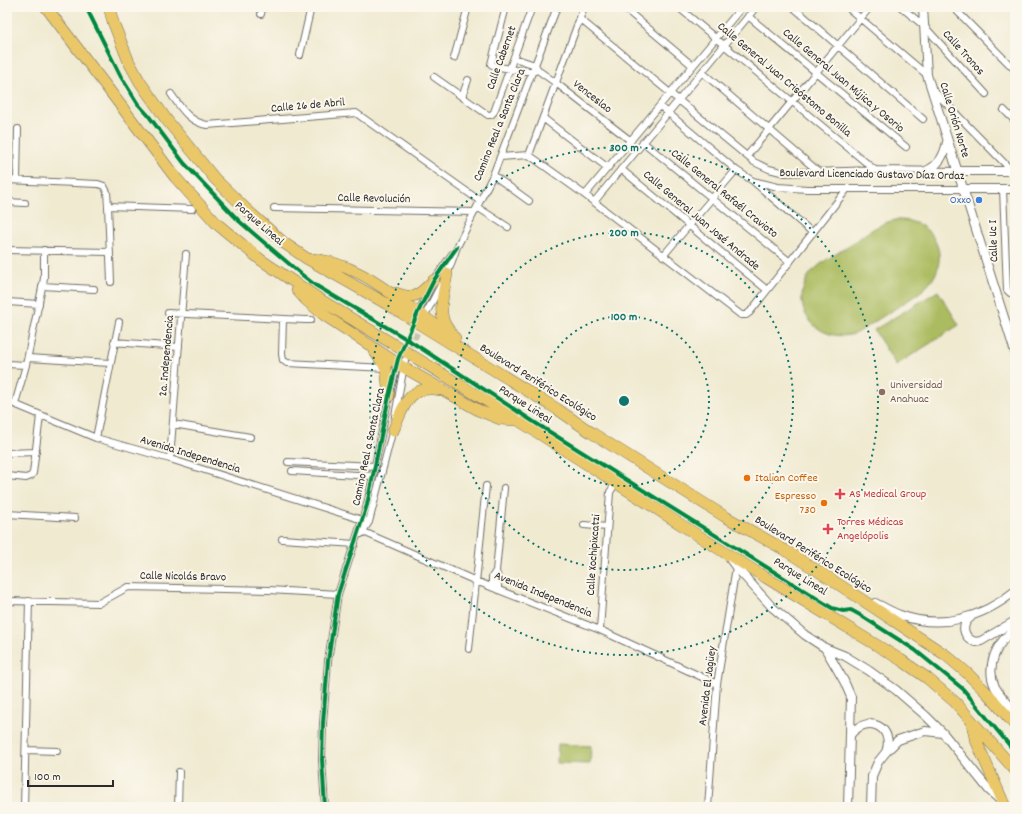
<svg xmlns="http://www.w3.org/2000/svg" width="1022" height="814" font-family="Dekko,sans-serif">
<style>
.green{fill:#abbb5e;stroke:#6b7344}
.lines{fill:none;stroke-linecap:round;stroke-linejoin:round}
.minor-tunnel{stroke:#c9c4b0;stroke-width:6;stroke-dasharray:6 3;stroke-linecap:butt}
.minor-casing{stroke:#706e65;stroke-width:8}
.tertiary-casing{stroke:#706e65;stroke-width:10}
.trunk-casing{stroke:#706e65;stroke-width:12}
.minor{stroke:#fff;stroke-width:6}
.tertiary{stroke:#fff;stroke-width:8}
.trunk{stroke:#eac769;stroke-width:11}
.cycleway-casing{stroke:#fbf7ec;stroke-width:6}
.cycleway{stroke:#00873e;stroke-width:4}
.ring{fill:none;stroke:#0f766e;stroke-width:2;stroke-dasharray:2 4}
.shop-dot{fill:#3f7fe0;stroke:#fbf7ec;stroke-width:1.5}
.education-dot{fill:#8d6e63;stroke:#fbf7ec;stroke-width:1.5}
.food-dot{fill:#e8710a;stroke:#fbf7ec;stroke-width:1.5}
.health-dot{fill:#e0444e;stroke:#fbf7ec;stroke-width:1.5}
.labels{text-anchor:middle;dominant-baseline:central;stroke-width:4;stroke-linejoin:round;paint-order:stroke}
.street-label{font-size:12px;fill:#2b2b2b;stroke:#fbf7ec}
.shop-label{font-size:12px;fill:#366cbe;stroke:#fbf7ec;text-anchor:end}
.education-label{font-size:12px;fill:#785e54;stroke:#fbf7ec;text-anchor:start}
.food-label{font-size:12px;fill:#c56008;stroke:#fbf7ec;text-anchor:start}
.health-label{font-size:12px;fill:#be3a42;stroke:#fbf7ec;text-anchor:start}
.centre{fill:#0f766e;stroke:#fbf7ec;stroke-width:2}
.ring-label{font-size:12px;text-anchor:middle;font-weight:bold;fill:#0f766e;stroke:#fbf7ec;stroke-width:4;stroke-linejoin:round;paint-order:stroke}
</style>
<rect width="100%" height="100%" fill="#fbf7ec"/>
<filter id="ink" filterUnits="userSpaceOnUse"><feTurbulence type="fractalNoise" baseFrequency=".025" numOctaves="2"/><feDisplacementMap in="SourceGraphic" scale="8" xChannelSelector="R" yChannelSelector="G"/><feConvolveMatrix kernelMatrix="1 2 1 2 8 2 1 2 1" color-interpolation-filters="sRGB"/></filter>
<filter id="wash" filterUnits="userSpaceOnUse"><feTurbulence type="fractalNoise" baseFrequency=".012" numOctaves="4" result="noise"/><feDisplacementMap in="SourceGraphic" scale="16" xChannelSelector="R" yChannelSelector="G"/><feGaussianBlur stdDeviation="0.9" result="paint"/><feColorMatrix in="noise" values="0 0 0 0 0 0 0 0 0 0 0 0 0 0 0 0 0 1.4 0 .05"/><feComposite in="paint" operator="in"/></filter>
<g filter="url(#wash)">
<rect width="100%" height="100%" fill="#f0ead1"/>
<path class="green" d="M895 220C910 219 924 224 933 237 937 244 940 252 939 260 938 285 914 296 896 308 883 316 870 325 857 333 824 345 790 315 806 281 808 276 811 272 815 269 823 261 833 256 842 250 859 239 876 224 895 220Z
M938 291 959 325 896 365 874 330Z
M558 744 591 746 590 764 557 763Z"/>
</g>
<g filter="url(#ink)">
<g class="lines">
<path class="minor-tunnel" d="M408 355 421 323
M398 359 415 319"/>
<g class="minor-casing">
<path id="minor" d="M506 7 491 64 494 66 521 71H535
M623 7 693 66
M678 7 875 170
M793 7 923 119
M847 7 927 75
M901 7 924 26 986 94
M953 7 1012 67
M261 14 262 7
M748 16 906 147
M580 19 754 162 769 169 785 173 875 170 957 171
M300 55 311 7
M454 58 468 7
M514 58 535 65 539 71 556 83 631 141
M702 72 819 172
M434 77 488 115H491L494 112 532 7
M932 89 1012 171
M171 94C181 108 189 122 207 125L356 113 480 201
M462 97 468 80
M660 106 736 170 753 181 778 187 807 189H962
M1004 110 1015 121
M543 118 608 168
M643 142 790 262
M529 155 584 7
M747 156 870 7
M500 157 529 155 585 195 741 315H746L750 312 848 188
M621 169 767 290
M493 175 529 201
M7 180 98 184 104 186 107 192 108 206 111 282
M17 180 18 129
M754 182 813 233
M1003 189 1007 290 1010 293H1015
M585 195 742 7
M7 202 25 203
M594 202 756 7
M108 206 192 209
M477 207 508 227
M274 208 474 212
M7 250 110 252
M663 256 736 170
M447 275 457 247 493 175 500 157 557 7
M42 286 94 289
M7 302 39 304
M168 313 305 320H311
M417 315 434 280 452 254
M283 319 282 354 283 360 287 363 386 368
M423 319 441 285
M114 342 179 347
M28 358 110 363
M7 364 26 365
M7 401 96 438 170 459 369 522
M15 404 26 365 44 278V250
M395 416 405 360
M173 424 250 437
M96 438 119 322
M7 453 36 452
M170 459 186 254
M288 462 375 466
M292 471 373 476
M7 476 26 478 31 476 33 473 40 416
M7 514 75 518
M584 525 607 527
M359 530 476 581 600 630 717 684
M361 534 369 522 393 429
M282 539 355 544
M496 571 498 578V590
M492 587V577L496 571 504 488
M7 601 99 603 128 587 269 590 338 594
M600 630 610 492 616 483
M469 649 486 486
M26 750 57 751
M24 807 29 601
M178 807 179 772
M325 807 322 760 323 723 328 661 338 594 367 505 389 396 398 362
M708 807 717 684 736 567"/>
</g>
<g class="tertiary-casing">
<path id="tertiary" d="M923 7 927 75 1015 352
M926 171C939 165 944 156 947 142
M957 171H1015
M962 189H1015
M727 555 736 567 772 607 805 635 825 648 845 656 868 670 896 690 926 716 943 733 989 790 1001 801
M875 603C884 607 891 612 900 615 941 630 982 618 1015 591
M971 617C960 625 963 637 975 642L981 641 1015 621
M1015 629C997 642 985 666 995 687 1000 696 1008 704 1015 711
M825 648 844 681 851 697 848 807
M850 735C869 712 895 729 886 752
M871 807 872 776 878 762 886 752 898 740 925 731 943 733"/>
</g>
<g class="trunk-casing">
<path id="trunk" d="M46 7 175 177 217 224 261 260 324 302 518 420 724 552 901 660 927 678 955 702 1015 770
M109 7 113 22 129 62 140 82 166 119 215 179 247 210 284 243 306 258 387 304 557 409 592 433 724 516 785 550 829 578 929 644 947 656 967 673 988 694 1015 725
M313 259C349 263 375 281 404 303 420 315 438 326 455 338
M447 274C445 288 439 305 443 319 444 324 448 329 451 333
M297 290 306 300 324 315 403 367 480 411 500 419 515 420
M396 293C415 301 421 293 434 280
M375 352 386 368 389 396
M393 431C404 406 408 384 441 390
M972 723 975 738 1004 804"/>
</g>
<use href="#minor" class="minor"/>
<use href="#tertiary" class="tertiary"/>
<use href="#trunk" class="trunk"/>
<g class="cycleway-casing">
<path id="cycleway" d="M86 7 121 77 128 88 138 104 148 115 184 163 239 221 301 274 315 285 410 341 537 424 832 608 843 611 851 610 860 615 915 650 963 689 1015 752
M325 807 322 760 323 723 328 661 338 594 367 505 389 396 398 359 419 310 434 280 457 247"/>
</g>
<use href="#cycleway" class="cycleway"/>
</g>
</g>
<g class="ring">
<circle cx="624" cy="401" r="85"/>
<circle cx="624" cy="401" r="169"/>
<circle cx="624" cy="401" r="254"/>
</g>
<circle class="shop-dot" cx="979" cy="200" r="4"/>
<circle class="education-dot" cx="882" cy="392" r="4"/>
<g class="food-dot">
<circle cx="747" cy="478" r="4"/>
<circle cx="824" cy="503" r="4"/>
</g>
<g class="health-dot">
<path d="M838 488h4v4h4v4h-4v4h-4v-4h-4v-4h4z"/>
<path d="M826 523h4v4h4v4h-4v4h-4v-4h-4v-4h4z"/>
</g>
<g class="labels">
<g class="street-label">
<text transform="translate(963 53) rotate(48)">Calle Tronos</text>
<text transform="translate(502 58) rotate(-70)">Calle Cabernet</text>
<text transform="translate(784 80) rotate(40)">Calle General Juan Crisóstomo Bonilla</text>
<text transform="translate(843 81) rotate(40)">Calle General Juan Mújica y Osorio</text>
<text transform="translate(592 97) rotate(38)">Venceslao</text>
<text transform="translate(308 106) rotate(-5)">Calle 26 de Abril</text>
<text transform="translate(954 120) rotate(73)">Calle Orión Norte</text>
<text transform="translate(500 125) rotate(-68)">Camino Real a Santa Clara</text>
<text transform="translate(872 175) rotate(1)">Boulevard Licenciado Gustavo Díaz Ordaz</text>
<text transform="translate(724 194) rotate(39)">Calle General Rafaél Cravioto</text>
<text transform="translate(374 199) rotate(1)">Calle Revolución</text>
<text transform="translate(701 221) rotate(40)">Calle General Juan José Andrade</text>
<text transform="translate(259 224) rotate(41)">Parque Lineal</text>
<text transform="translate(994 241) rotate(-92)">Calle Uc I</text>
<text transform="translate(167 356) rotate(-85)">2a. Independencia</text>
<text transform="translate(538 383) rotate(32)">Boulevard Periférico Ecológico</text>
<text transform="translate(525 405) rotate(33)">Parque Lineal</text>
<text transform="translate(369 447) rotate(-78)">Camino Real a Santa Clara</text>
<text transform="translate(190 455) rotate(17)">Avenida Independencia</text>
<text transform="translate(594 555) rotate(-86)">Calle Xochipixcatzi</text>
<text transform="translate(813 555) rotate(32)">Boulevard Periférico Ecológico</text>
<text transform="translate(183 577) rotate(1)">Calle Nicolás Bravo</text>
<text transform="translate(800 577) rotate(32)">Parque Lineal</text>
<text transform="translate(543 595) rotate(22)">Avenida Independencia</text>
<text transform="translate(708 686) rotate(-83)">Avenida El Jagüey</text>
</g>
<g class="shop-label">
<text x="971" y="200">Oxxo</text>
</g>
<g class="education-label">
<text x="890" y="385">Universidad<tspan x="890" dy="14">Anahuac</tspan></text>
</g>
<g class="food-label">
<text x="755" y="478">Italian Coffee</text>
<text x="816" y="496" text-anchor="end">Espresso<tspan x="816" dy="14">730</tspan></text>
</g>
<g class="health-label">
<text x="849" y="494">AS Medical Group</text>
<text x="837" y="522">Torres Médicas<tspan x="837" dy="14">Angelópolis</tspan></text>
</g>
</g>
<circle cx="624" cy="401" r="6" class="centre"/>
<g class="ring-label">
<text x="624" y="151">300 m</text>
<text x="624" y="236">200 m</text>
<text x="624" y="320">100 m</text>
</g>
<rect width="1022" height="814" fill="none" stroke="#fbf7ec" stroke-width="24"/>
<path d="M28 780v6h85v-6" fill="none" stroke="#2b2b2b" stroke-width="2"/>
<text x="34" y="780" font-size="12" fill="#2b2b2b" stroke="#fbf7ec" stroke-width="3" paint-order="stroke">100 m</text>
</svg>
